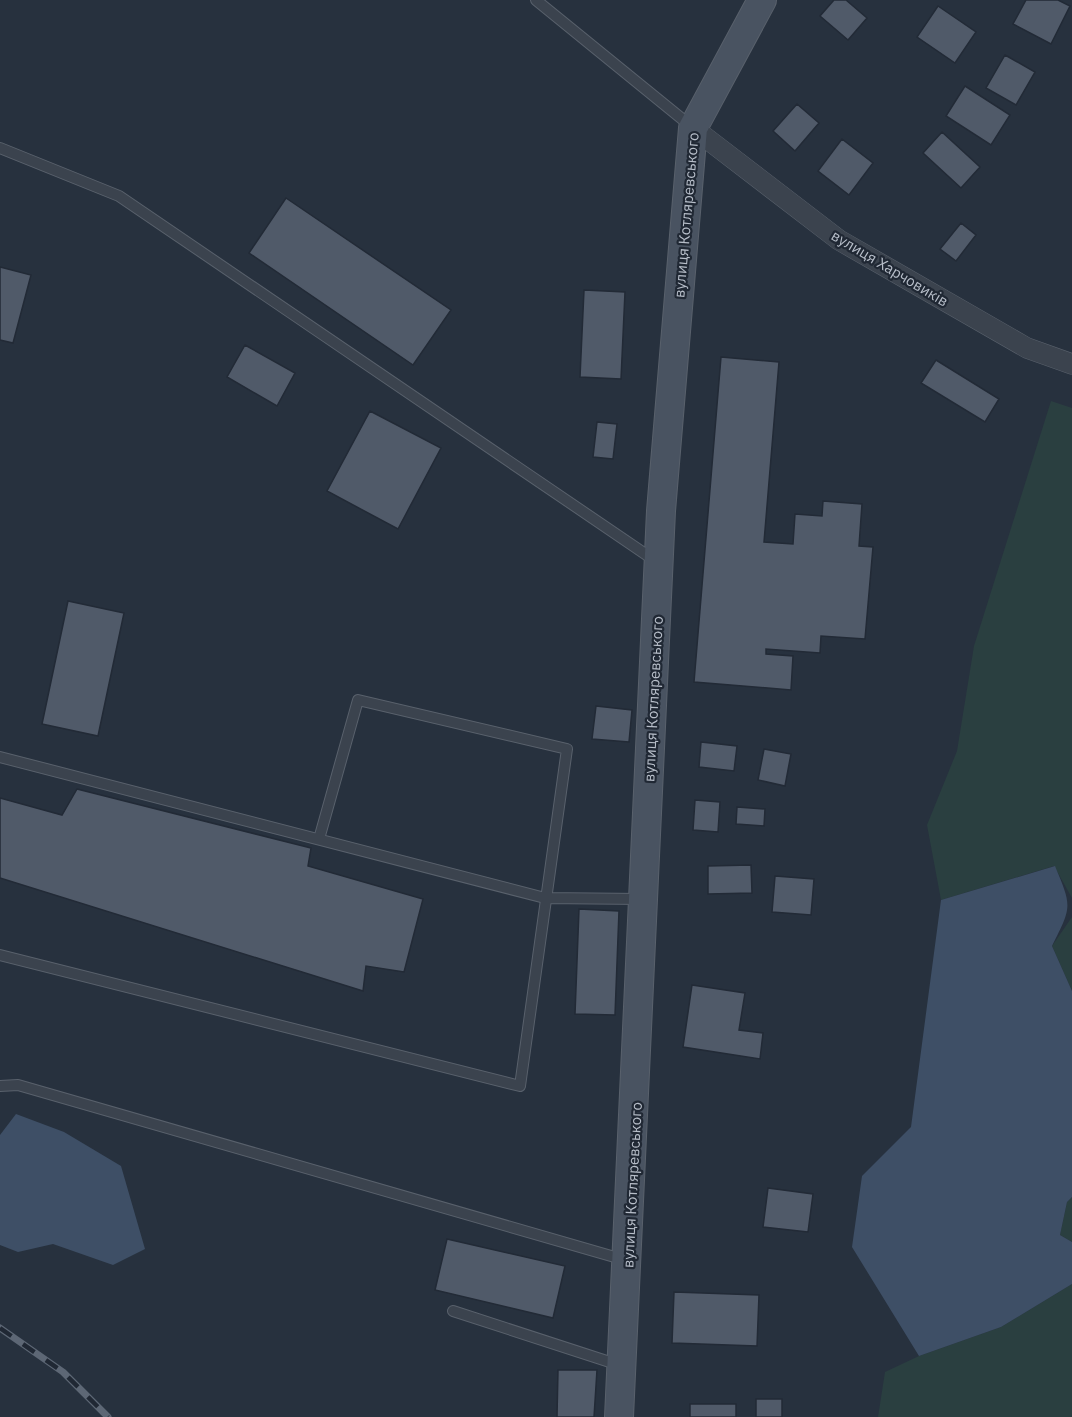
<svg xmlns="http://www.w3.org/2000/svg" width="1072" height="1417" font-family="'IBM Plex Sans',sans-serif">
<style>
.green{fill:#2a3f40}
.water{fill:#3e4f66}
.building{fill:#505a69;stroke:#222a36;stroke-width:1.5}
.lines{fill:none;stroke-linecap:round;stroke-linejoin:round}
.lane-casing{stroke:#59616c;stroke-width:12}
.street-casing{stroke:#59616c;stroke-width:21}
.secondary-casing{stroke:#59616c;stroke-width:30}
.lane{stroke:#3b434e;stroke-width:10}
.street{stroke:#3b434e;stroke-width:20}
.secondary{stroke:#495361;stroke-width:28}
.rail-casing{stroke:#5d6775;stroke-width:7}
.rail{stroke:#202834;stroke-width:4.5;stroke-dasharray:14;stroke-linecap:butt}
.labels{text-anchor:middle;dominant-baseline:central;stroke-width:4.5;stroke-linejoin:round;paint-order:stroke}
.street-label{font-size:15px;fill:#b7bec9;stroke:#202834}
</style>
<rect width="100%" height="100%" fill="#27313e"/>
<path class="green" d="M1051 401 1072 408V898L1054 866 941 900 927 825 957 751 974 646Z
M1072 917V991L1052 946Z
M1072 1197V1242L1060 1235 1067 1202Z
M1072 1284V1417H878L885 1372 919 1356 1001 1327Z"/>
<path class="water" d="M1055 866C1072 907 1072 906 1052 946L1072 991V1197L1067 1202 1060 1235 1072 1242V1284L1001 1327 919 1356 852 1247 862 1176 911 1127 941 900Z
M16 1114 64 1132 121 1166 145 1249 113 1265 53 1244 18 1252 0 1245V1135Z"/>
<path class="building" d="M834 0H846L867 18 848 40 820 16Z
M1026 0H1058L1070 6 1051 44 1013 24Z
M938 6 976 32 955 63 917 37Z
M1005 55 1035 72 1016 105 986 88Z
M965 86 1010 115 991 145 946 116Z
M797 104 819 123 795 151 773 131Z
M942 132 980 167 961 188 923 153Z
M842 139 873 163 849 195 818 171Z
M286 198 451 310 413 365 249 253Z
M961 223 976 235 956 261 940 249Z
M0 267 31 275 13 343 0 340Z
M584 290 625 292 621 379 580 377Z
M245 345 295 373 277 406 227 377Z
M721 357 779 362 764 542 793 544 795 514 822 516 823 501 862 504 859 546 873 547 865 639 821 636 820 653 766 649V654L793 656 791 690 694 682Z
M936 360 999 399 985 422 921 383Z
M370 411 441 448 398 529 327 491Z
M597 422 617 424 613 459 593 457Z
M68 601 124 613 98 736 42 724Z
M596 706 632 710 629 742 592 739Z
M701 742 737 746 734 771 699 767Z
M764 749 791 754 785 786 758 780Z
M77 789 311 848 308 866 423 899 404 972 366 966 363 991 0 878V798L62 815Z
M695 800 720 802 718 832 693 830Z
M737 807 765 809 764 826 736 824Z
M751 865 752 893 708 894V866Z
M775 876 814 879 811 915 772 912Z
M579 909 619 911 615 1015 575 1014Z
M692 985 745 993 739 1030 763 1033 760 1059 683 1047Z
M768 1188 813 1194 808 1232 763 1227Z
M447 1239 565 1266 553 1318 435 1290Z
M674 1292 759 1295 757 1346 672 1343Z
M558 1370H597L594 1417H557Z
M756 1399H782V1417H756Z
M690 1404H736V1417H690Z"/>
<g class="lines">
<g class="lane-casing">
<path id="lane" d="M536 0 692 127
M0 148 119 196 657 562
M0 757 545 898 641 899
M0 955 520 1086 567 749 358 700 319 839
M0 1086 18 1085 625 1260
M453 1311 619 1365"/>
</g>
<g class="street-casing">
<path id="street" d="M693 128 839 240 1027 348 1072 364"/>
</g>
<g class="secondary-casing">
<path id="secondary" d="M619 1417 661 511 693 128 762 0"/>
</g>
<use href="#lane" class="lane"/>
<use href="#street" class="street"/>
<use href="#secondary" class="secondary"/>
<g class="rail-casing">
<path id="rail" d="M0 1328 63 1372 108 1417"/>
</g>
<use href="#rail" class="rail"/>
</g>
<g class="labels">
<g class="street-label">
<text transform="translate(686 215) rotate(-85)">вулиця Котляревського</text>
<text transform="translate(890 268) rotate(31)">вулиця Харчовиків</text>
<text transform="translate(653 699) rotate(-87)">вулиця Котляревського</text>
<text transform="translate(632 1185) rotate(-87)">вулиця Котляревського</text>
</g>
</g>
</svg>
